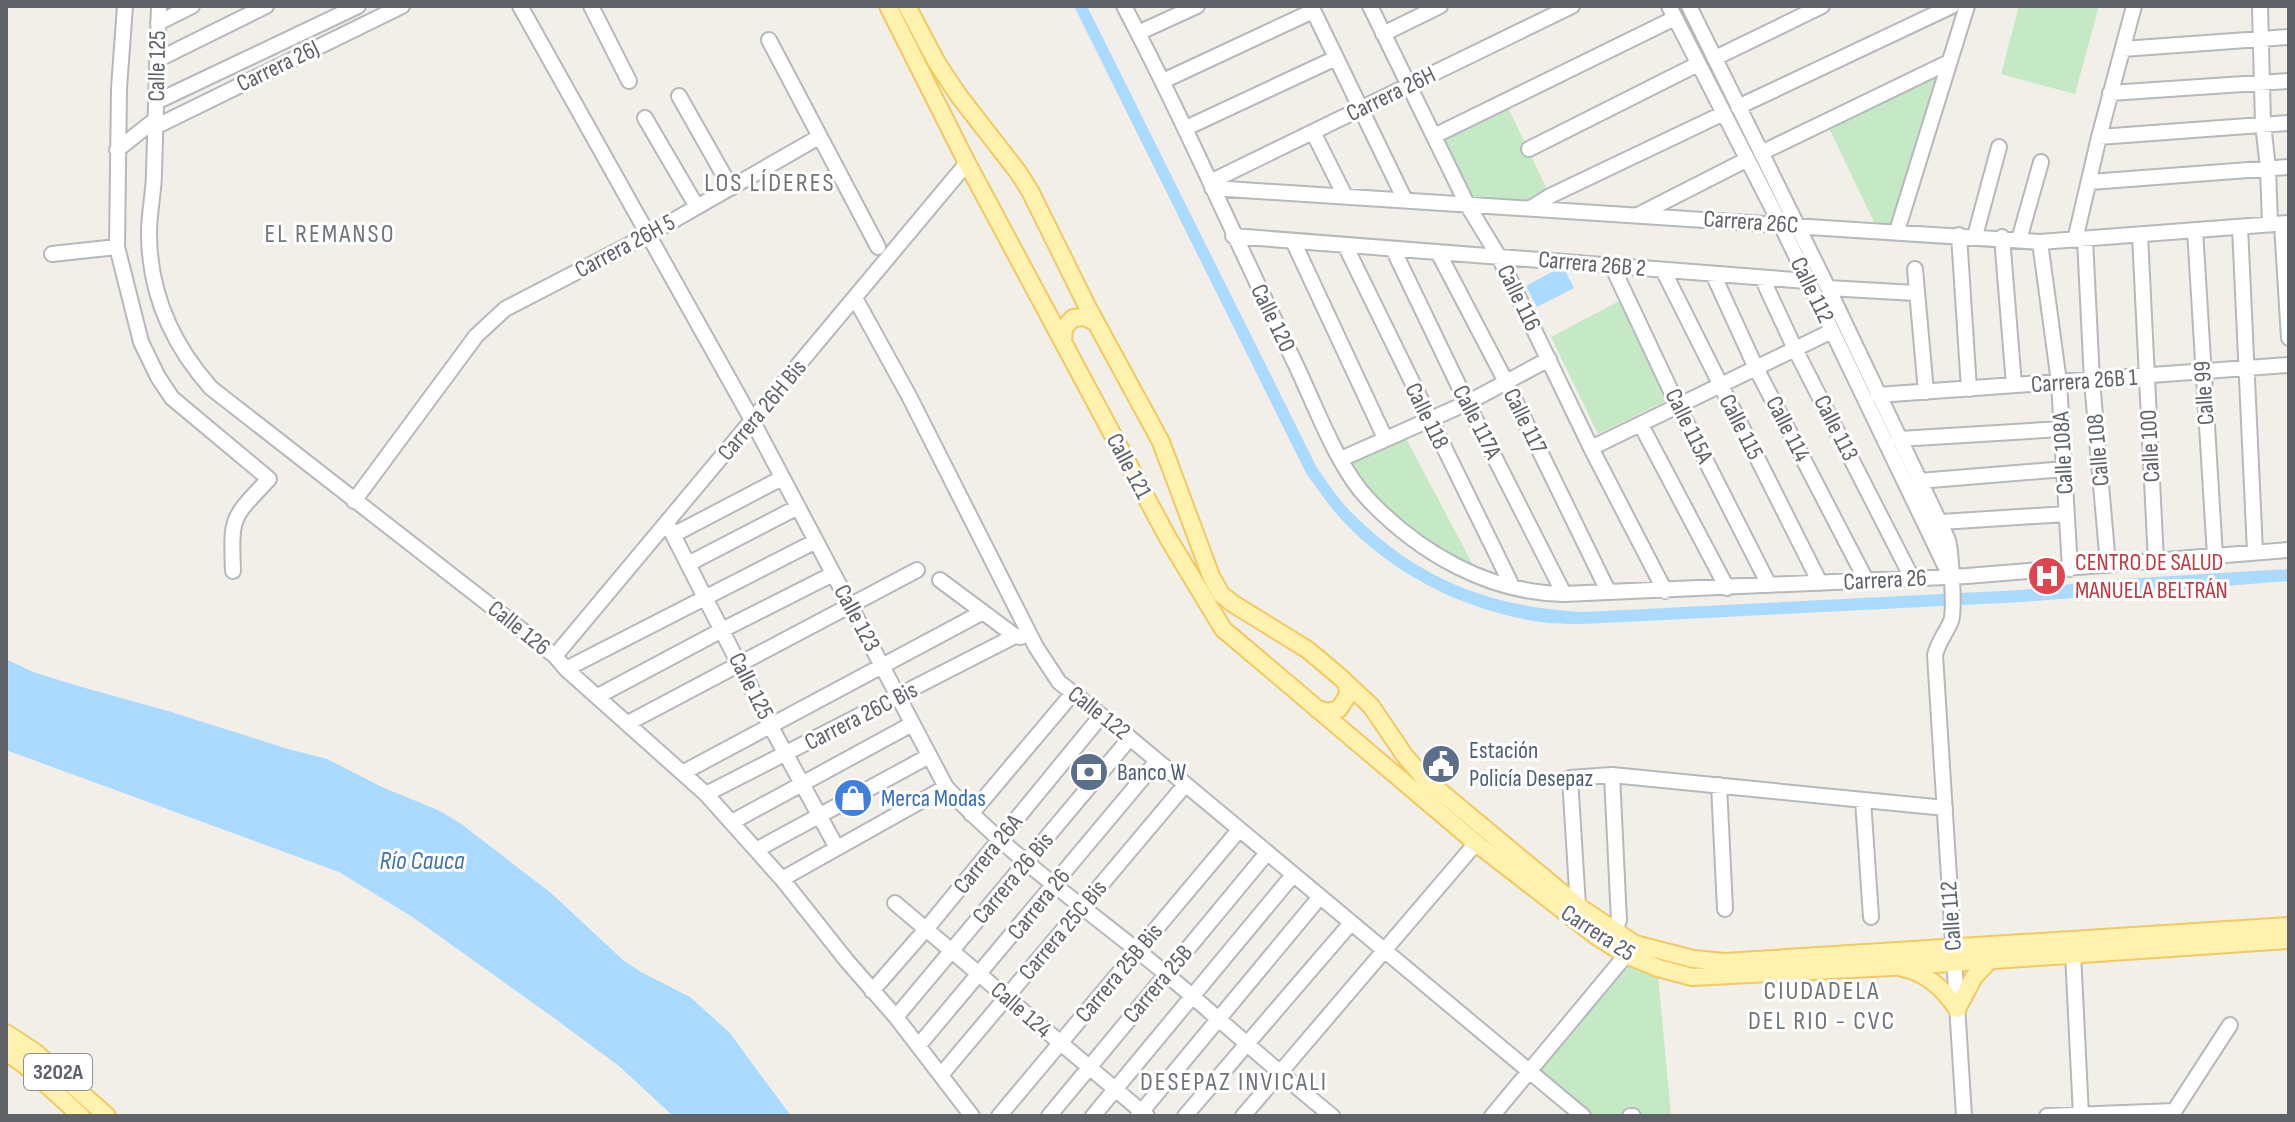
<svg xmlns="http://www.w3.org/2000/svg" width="2295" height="1122" font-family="'Sofia Sans Condensed',sans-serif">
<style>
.green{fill:#c5e8c5}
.water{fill:#aadaff}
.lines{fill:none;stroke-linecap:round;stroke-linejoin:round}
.minor-casing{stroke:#b5b8bc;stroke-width:18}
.major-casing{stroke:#f2c960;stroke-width:20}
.minor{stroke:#fff;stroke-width:14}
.major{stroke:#fff2af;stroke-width:16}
.labels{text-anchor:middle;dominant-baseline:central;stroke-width:6;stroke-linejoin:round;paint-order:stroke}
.shield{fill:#fff;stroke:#8f9295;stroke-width:2}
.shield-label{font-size:22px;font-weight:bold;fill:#5f6368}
.street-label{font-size:24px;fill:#5f6368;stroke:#fff}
.health-label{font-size:24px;fill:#be3a42;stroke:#fff;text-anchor:start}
.service-label{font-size:24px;fill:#4e5e75;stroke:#fff;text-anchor:start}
.shop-label{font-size:24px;fill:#366cbe;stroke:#fff;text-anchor:start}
.neighbourhood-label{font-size:26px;letter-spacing:2px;fill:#70757a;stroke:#fff}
.water-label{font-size:26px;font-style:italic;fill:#4174aa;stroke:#fff}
</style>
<rect width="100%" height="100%" fill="#f1efe8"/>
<path class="green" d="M2019 6H2099L2075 94 2001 74Z
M1949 62 1897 231 1878 230 1826 122Z
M1505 101 1550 196 1530 208 1468 206 1434 136Z
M1621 300 1668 400 1598 434 1551 337Z
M1402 431 1481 580 1405 533 1341 459Z
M1623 960 1658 974 1671 1116H1583L1530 1071Z"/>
<path class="water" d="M1074 6H1087L1317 468C1328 483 1338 499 1351 512 1419 580 1489 607 1584 612L2021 590 2105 580 2289 569V581L2022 602 1583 624C1567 624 1550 624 1534 621 1461 609 1391 573 1341 519 1328 505 1318 489 1307 475Z
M1563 266 1574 288 1537 307 1526 286Z
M6 659 33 672 78 686 168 711 288 749 327 759 384 788 438 810 460 823 551 893 623 960 641 972 690 997 729 1032 791 1116H673L619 1066 554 1018 414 918 339 872 6 750Z"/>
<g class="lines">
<g class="minor-casing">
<path id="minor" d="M125 6 119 88 117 247 141 342 158 377 172 398 269 479C231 519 231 516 233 571
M159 6C157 61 156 116 154 172 154 192 149 212 149 233 149 293 171 343 211 388L555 656 566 669 706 794 782 879 847 961 896 1017 972 1116
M520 6 752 420 946 787C1011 858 1091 911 1165 973 1221 1020 1275 1070 1332 1116
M591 6 629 81
M1124 6C1185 122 1237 243 1294 361 1314 402 1337 467 1368 499 1419 553 1489 593 1564 594L1967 576 2289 550
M1311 6 1405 200
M1370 6 1468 206 1499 257 1591 448 1665 591
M1669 6 1784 231 1950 576
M1689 6 1828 288 1948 540C1951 552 1955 611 1951 621 1946 633 1938 642 1935 655L1964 1116
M2260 6 2263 124 2268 168 2270 224
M158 23 192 6
M1138 33 1197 6
M1383 34 1440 6
M769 40 878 247
M2123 49 2289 37
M1715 58 1822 6
M157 60 266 6
M1163 81 1313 11
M2110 93 2289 81
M679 96 731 188
M156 102 358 6
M1738 107 1952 6
M645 118 697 207
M155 127 402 6
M1186 128 1336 58
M1313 132 1345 196
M1434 136 1675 18
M2099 137 2289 123
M1529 149 1698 64
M117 150 156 119
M1761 153 1949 62
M1210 182 1572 6
M2090 182 2289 167
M1212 188 2040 242 2289 223
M1531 208 1550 196 1722 114
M1638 215 1746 160
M2282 224 2289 338
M2240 227 2255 552
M2195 230 2215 556
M1897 231 1967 6
M1959 235 1969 389
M2140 235 2156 562
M1233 236 1807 281
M1975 236 1999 147
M2002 237 2014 385
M2085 239 2092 381 2108 565
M2019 240 2041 162
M2075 240 2099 137 2134 6
M1293 241 1385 438
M2040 242 2059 382 2070 569
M1345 245 1512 586
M1393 249 1467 403 1564 594
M1438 252 1506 382 1608 591
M52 254 117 247
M1612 266 1678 406 1769 585
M1915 269 1926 392
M1663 270 1820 583
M1713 274 1756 368 1867 582
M1762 278 1795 349 1912 578
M1828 288 1915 293
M855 298 909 396 1036 647 1059 682 1130 738 1583 1116
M1878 395 2289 365
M1641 425 1727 588
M1899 439 2061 429
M1591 448 1832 331
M1341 459 1467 403 1549 359
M1919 481 2065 469
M354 501 476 336 505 309 648 235 819 137
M1941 522 2066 514
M667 523 770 725 837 848
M673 535 782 478
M688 564 798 507
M940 580 1015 636 1021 637
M555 656 967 163
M566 669 816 541
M598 696 722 630 833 574
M628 723 917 570
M684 772 983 612
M1612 775 1619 921
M1719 785 1725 909
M706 794 1015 636
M1863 800 1871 917
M971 814 1073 693
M732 822 912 724
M756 850 929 756
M782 879 946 787
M895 903 1147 1116
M1578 906 1570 778 1612 775 1945 808
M2073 953 2081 1116
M872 991 927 928 1101 716
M896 1017 1130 738
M919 1045 1157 761
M941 1075 1185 785
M999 1116 1239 830
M1049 1116 1267 853
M1093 1116 1293 875
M1138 1116 1319 898
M1185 1116 1351 923
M1243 1116 1476 843
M1492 1116 1626 955
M1630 1116H1633
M2047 1116 2174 1111
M2171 1116 2230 1025"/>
</g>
<g class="major-casing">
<path id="major" d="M888 6 967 163 1168 538 1223 629 1476 843 1596 936 1626 955 1658 968 1692 977 1892 967 2289 940
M907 6 937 63 959 96 1018 172 1030 191 1088 308 1161 442 1211 576 1221 594 1232 603 1308 650 1340 677 1371 706 1405 756 1424 778 1578 906 1635 944 1693 959 1725 962 2289 926
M1063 341 1064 328 1073 318 1085 317 1096 323
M1317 709 1328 712 1339 709 1348 695 1347 684
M1902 968C1927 973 1944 989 1957 1009
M1957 1009 1974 977 1991 959
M6 1033 35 1052 107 1116
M6 1052 26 1066 81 1116"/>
</g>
<use href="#minor" class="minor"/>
<use href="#major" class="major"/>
</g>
<defs>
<g id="hospital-disc" transform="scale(2)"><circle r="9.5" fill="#e0444e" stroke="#fff"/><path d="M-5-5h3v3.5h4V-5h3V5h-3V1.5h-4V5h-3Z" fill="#fff"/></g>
<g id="civic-disc" transform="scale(2)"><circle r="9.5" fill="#5c6f8a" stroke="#fff"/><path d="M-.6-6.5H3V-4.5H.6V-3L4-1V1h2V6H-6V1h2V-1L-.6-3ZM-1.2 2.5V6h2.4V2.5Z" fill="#fff"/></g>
<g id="bank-disc" transform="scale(2)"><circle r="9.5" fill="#5c6f8a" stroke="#fff"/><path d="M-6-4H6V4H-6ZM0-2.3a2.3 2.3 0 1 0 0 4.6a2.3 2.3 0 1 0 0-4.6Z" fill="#fff"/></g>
<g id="shop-disc" transform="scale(2)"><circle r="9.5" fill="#3f7fe0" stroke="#fff"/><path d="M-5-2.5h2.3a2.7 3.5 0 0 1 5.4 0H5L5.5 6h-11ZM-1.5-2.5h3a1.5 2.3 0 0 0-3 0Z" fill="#fff"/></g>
</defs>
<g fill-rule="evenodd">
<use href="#hospital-disc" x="2047" y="576"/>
<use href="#civic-disc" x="1441" y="764"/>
<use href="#bank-disc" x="1089" y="772"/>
<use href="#shop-disc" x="853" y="798"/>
</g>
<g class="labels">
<rect class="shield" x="24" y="1054" width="68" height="36" rx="6"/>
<g class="shield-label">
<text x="58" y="1072">3202A</text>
</g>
<g class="street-label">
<text transform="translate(157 66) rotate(-89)">Calle 125</text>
<text transform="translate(278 66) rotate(-26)">Carrera 26J</text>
<text transform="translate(1391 94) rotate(-26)">Carrera 26H</text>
<text transform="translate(1751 222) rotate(4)">Carrera 26C</text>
<text transform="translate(625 246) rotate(-28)">Carrera 26H 5</text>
<text transform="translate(1592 264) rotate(5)">Carrera 26B 2</text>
<text transform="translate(1812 290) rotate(64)">Calle 112</text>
<text transform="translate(1519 298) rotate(64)">Calle 116</text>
<text transform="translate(1273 318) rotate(64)">Calle 120</text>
<text transform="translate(2084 381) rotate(-4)">Carrera 26B 1</text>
<text transform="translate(2204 393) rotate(-94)">Calle 99</text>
<text transform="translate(762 410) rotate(-50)">Carrera 26H Bis</text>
<text transform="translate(1427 416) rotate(64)">Calle 118</text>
<text transform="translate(1525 421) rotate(64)">Calle 117</text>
<text transform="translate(1477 422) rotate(63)">Calle 117A</text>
<text transform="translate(1689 426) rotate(64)">Calle 115A</text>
<text transform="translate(1741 427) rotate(63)">Calle 115</text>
<text transform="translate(1836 428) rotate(63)">Calle 113</text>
<text transform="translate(1788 429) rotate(63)">Calle 114</text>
<text transform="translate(2150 446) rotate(-93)">Calle 100</text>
<text transform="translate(2098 450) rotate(-95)">Calle 108</text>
<text transform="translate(2063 453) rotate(-93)">Calle 108A</text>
<text transform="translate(1129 466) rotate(62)">Calle 121</text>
<text transform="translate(1885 580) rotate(-3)">Carrera 26</text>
<text transform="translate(857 618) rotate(62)">Calle 123</text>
<text transform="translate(519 628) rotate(39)">Calle 126</text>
<text transform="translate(751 686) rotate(63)">Calle 125</text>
<text transform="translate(1099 713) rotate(38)">Calle 122</text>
<text transform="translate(861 716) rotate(-27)">Carrera 26C Bis</text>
<text transform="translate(988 854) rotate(-51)">Carrera 26A</text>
<text transform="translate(1013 878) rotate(-50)">Carrera 26 Bis</text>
<text transform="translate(1039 904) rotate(-51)">Carrera 26</text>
<text transform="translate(1951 916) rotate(-94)">Calle 112</text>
<text transform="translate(1063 930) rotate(-50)">Carrera 25C Bis</text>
<text transform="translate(1598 933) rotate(33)">Carrera 25</text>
<text transform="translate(1119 973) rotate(-50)">Carrera 25B Bis</text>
<text transform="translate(1158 984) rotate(-50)">Carrera 25B</text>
<text transform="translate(1021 1010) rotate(41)">Calle 124</text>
</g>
<g class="health-label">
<text x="2075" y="562">CENTRO DE SALUD<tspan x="2075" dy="28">MANUELA BELTRÁN</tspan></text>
</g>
<g class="service-label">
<text x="1469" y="750">Estación<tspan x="1469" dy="28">Policía Desepaz</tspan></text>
<text x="1117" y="772">Banco W</text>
</g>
<g class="shop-label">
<text x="881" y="798">Merca Modas</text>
</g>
<g class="neighbourhood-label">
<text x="770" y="183">LOS LÍDERES</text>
<text x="330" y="234">EL REMANSO</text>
<text x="1822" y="991">CIUDADELA<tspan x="1822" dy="30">DEL RIO - CVC</tspan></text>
<text x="1234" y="1082">DESEPAZ INVICALI</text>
</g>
<g class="water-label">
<text x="422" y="861">Río Cauca</text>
</g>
</g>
<rect width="2295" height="1122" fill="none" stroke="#5f6368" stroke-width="16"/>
</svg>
